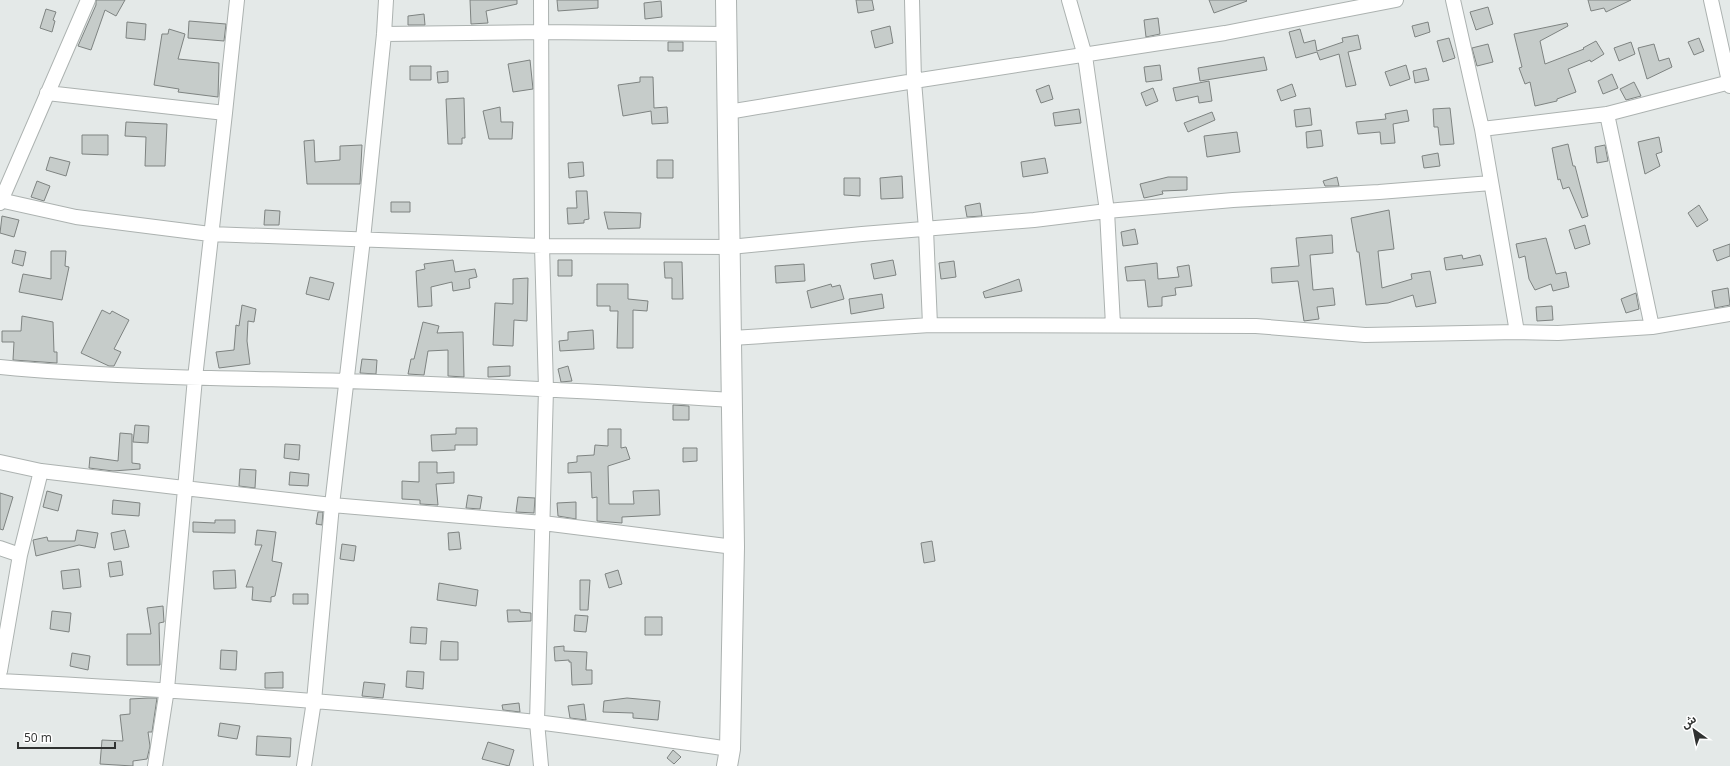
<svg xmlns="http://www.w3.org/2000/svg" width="1730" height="766" font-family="'Open Sans','Noto Sans Arabic',sans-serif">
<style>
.building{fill:#c6ccca;stroke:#7e8381}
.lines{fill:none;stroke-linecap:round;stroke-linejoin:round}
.minor-casing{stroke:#acb2b0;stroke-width:16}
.secondary-casing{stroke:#acb2b0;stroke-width:22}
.minor{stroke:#fff;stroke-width:14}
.secondary{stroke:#fff;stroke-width:20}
</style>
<rect width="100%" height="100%" fill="#e4e9e8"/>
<path class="building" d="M96 0H125L116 16 105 10 91 50 78 46 96 5Z
M470 0H517V4L486 11 488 23 471 24Z
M557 0H598V8L558 11Z
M856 0H872L874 10 858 13Z
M1209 0H1246L1247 1 1214 13Z
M1588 0H1631L1606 12 1604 8 1591 11Z
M661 1 662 17 645 19 644 3Z
M1488 7 1493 24 1476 30 1470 12Z
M46 9 56 12 53 20 55 21 52 32 40 28Z
M424 14 425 25H408V16Z
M1158 18 1160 34 1146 37 1144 20Z
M189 21 226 24 224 41 188 38Z
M127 22 146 24 145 40 126 38Z
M1428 22 1430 32 1415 37 1412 26Z
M1567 23 1568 26 1540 41 1545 64 1584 49 1583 48 1596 41 1604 54 1591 62 1590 60 1568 69 1576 92 1557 99V101L1535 106 1530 82 1525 84 1519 68 1522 67 1514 34Z
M890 26 893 43 875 48 871 31Z
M169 29 185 34 178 59 219 63 218 97 178 92 179 89 154 85 162 34H168Z
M1300 29 1304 43 1315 40 1317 51 1343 42 1342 38 1358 35 1361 49 1348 52 1356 85 1346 87 1339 54 1320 60 1317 52 1296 58 1289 32Z
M1449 38 1455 58 1443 62 1437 41Z
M1699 38 1704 51 1694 55 1688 42Z
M668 42H683V51H668Z
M1631 42 1635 54 1619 61 1614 48Z
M1488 44 1493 62 1477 66 1472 48Z
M1654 44 1659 61 1669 58 1672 67 1647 79 1638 48Z
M1264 57 1267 70 1200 81 1198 68Z
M530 60 533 89 513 92 508 64Z
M1160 65 1162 80 1146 82 1144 67Z
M1406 65 1410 79 1390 86 1385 72Z
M410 66H431V80H410Z
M1426 68 1429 80 1415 83 1413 71Z
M448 71V82L438 83 437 72Z
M1612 74 1618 88 1603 94 1598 81Z
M640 77H653L654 108 667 107 668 123 652 124 651 111 623 116 618 85 640 82Z
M1209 81 1212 101 1199 103 1198 96 1176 101 1173 88Z
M1634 82 1641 96 1626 100 1620 89Z
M1292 84 1296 96 1281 101 1277 90Z
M1049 85 1053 99 1041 103 1036 90Z
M1153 88 1158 101 1146 106 1141 93Z
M464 98 465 138H462V144H448L446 99Z
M500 107 501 122H513L512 139H489L483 111Z
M1310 108 1312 125 1296 127 1294 110Z
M1450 108 1454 144 1440 145 1438 127H1434L1433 109Z
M1079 109 1081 123 1055 126 1053 113Z
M1407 110 1409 121 1393 124 1395 143 1381 144 1380 132 1358 134 1356 122 1386 119 1385 114Z
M1212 112 1215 120 1188 132 1184 123Z
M126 122 167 124 165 166H145L146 137 125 136Z
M1321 130 1323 146 1307 148 1306 132Z
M1237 132 1240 152 1207 157 1204 136Z
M82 135H108V155L82 154Z
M1659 137 1662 152 1656 154 1660 166 1645 174 1638 142Z
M314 140 315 162 340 160V146L362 145 360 184H307L304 141Z
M1568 144 1573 166H1575L1588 216 1582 218 1569 187 1563 189 1560 179 1558 180 1552 148Z
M1605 145 1608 161 1597 163 1595 147Z
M1438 153 1440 166 1424 168 1422 156Z
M50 157 70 162 66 176 46 170Z
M1045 158 1048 173 1023 177 1021 162Z
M657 160H673V178H657Z
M583 162 584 176 569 178 568 163Z
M902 176 903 198 881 199 880 178Z
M1168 177H1187V190L1162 191 1163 194 1144 198 1140 184Z
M1337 177 1339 186H1325L1323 181Z
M844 178H860V196L844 195Z
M37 181 50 186 44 201 31 197Z
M576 191H587L589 219 584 220V223L568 224 567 208H577Z
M391 202H410V212H391Z
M980 203 982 216 967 217 965 206Z
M1699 205 1708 220 1697 227 1688 213Z
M265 210 280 211 279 225H264Z
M1389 210 1394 249 1378 251 1382 288 1412 279 1411 274 1430 271 1436 303 1416 307 1413 295 1388 303 1366 305 1359 252H1357L1356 247 1351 218Z
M604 212 641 213 640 228 608 229Z
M2 216 19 220 14 237 0 233Z
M1585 225 1590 244 1575 249 1569 230Z
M1135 229 1138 244 1123 246 1121 232Z
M1332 235 1333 253 1310 255 1313 290 1333 288 1335 305 1317 307 1319 319 1304 321 1298 281 1272 283 1271 268 1299 266 1296 238Z
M1546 238 1556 274 1566 272 1569 287 1553 291 1551 284 1535 290 1529 279 1525 256 1519 258 1516 244Z
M1730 244V256L1717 261 1713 250Z
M15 250 26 252 23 266 12 263Z
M51 251H66L65 266 69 267 62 300 19 292 23 274 51 279Z
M1462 255 1463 259 1480 255 1483 265 1446 270 1444 258Z
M453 260 455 272 475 269 477 277 469 279 470 288 453 291 452 282 431 287 432 306 418 307 416 271 425 269 424 264Z
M558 260H572V276H558Z
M893 260 896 275 874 279 871 264Z
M954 261 956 277 941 279 939 263Z
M664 262H682L683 299H672V278H665Z
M1157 263 1158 279 1179 277 1177 267 1189 265 1192 286 1175 288 1176 295 1162 297V306L1148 307 1145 280 1127 281 1125 267Z
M804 264 805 281 776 283 775 266Z
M310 277 334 283 329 300 306 294Z
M528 278 527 321 514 320 513 346 493 345 495 303 513 304V279Z
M1019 279 1022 291 985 298 983 292Z
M597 284H628V299L648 301 647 311 633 310V348H617L618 311H610V306H597Z
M831 284 832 287 840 285 844 299 811 308 807 291Z
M1728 288 1730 305 1715 308 1712 291Z
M1636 293 1639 309 1626 313 1621 299Z
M882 294 884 308 851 314 849 299Z
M242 305 256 309 254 322 248 321 247 341 250 364 219 368 216 352 234 350 236 325 239 326Z
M1552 306 1553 320 1537 321 1536 307Z
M102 310 110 314 112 311 129 320 114 349 121 352 114 366H109L81 353Z
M22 316 53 322 54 352H57V363L13 360 14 342H2V331H21Z
M423 322 439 326 437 333 463 332 464 377 448 376V350L428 351 424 375 408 374 411 359H414Z
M593 330 594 349 560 351 559 341 568 340V332Z
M362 359 377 360 376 374 360 373Z
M510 366V376L488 377V367Z
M568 366 572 381 561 382 558 369Z
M673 405 689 406V420H673Z
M135 425 149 426 148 443 133 442Z
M456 428H477V445H455V450L432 451 431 435 456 434Z
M608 429H621V448L626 447 630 459 608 466 609 504H634L633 491 659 490 660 515 622 517V523L597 521V497L592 498 591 472 568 473V463L577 462V456L594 455 595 445 608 446Z
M120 433 132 434V463L140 464V469L113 471 89 468 90 457 118 461Z
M285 444 300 445 299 460 284 458Z
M683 448H697V461L683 462Z
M419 462H437V473L454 472V483L436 484 438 505 420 504V500L402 499V481L419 482Z
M240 469 256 470 255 488 239 486Z
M290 472 309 474 308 486 289 485Z
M47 491 62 495 58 511 43 507Z
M0 493 13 497 3 530 0 529Z
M468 495 482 497 480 509 466 508Z
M518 497 535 498 534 513 516 512Z
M113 500 140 503 139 516 112 514Z
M576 502V519L558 516 557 503Z
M318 512H323L322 525 316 524Z
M215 520H235V533L193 532V522L215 523Z
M77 530 98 533 95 548 79 545 36 556 33 540 47 537 48 541H75Z
M125 530 129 547 114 550 111 533Z
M257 530 276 532 272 561 282 563 275 596 271 597V602L252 600 253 587H246L262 545H255Z
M459 532 461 549 449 550 448 533Z
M932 541 935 561 924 563 921 543Z
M342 544 356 546 354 561 340 559Z
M121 561 123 575 110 577 108 563Z
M79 569 81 587 63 589 61 571Z
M235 570 236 588 214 589 213 571Z
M618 570 622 584 609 588 605 574Z
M580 580H590L588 610H580Z
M439 583 478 590 476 606 437 600Z
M293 594H308V604H293Z
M163 606 164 622 159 623 160 665H127V634H151L147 608Z
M507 610H520V612L531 613V621L508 622Z
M52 611 71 613 69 632 50 629Z
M575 615 588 616 586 632 574 631Z
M645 617H662V635H645Z
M411 627 427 628 426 644 410 643Z
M441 641 458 642V660H440Z
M564 646V651L587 652 586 670H592V684L572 685 571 662H569V660L555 661 554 647Z
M221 650 237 651 236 670 220 669Z
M72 653 90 656 88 670 70 666Z
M407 671 424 672 423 689 406 687Z
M283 672V688H265V673Z
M364 682 385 684 383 698 362 696Z
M148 698H157L152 732H148L150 746 147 759 133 761V766L100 764 102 740 123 741 120 715 130 714V699Z
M627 698 660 701 658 720 633 718V713L603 712 604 701Z
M519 703 520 712 503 710 502 705Z
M584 704 586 720 570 718 568 706Z
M220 723 240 726 237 739 218 736Z
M257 736 291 738 290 757 256 755Z
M488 742 514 750 509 766 482 759Z
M673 750 681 757 674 764 667 758Z"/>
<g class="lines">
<g class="minor-casing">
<path id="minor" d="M912 0 914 81 926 229 930 325
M1069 0 1085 56 1107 211 1113 325
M1453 0 1482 129 1517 332
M1711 0 1730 86
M384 34 542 32 727 34
M47 93 225 113
M728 112 914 81 1225 33 1396 0
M1607 114 1652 327
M1482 129 1607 114 1730 82
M0 200 76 217 210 234 542 246 730 247 862 234 1034 220 1107 211 1233 200 1379 192 1491 183
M0 203 88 0
M732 338 930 325 1256 326 1365 335 1517 332 1558 333 1652 327 1730 314
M0 367C115 378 231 378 346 381 475 385 604 392 733 400
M0 462 41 471 184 488 332 505 543 523 734 547
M0 548 20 555
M0 671 20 555 41 471
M0 681C179 690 358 702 536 722 601 730 666 740 730 749
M155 766 167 689 195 378 225 113 237 0
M304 766 314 701 332 505 363 239 384 34 386 0
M541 766 537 722 546 389 542 246 541 0"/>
</g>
<g class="secondary-casing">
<path id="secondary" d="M726 0 734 547 730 749 727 766"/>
</g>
<use href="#minor" class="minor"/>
<use href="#secondary" class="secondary"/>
</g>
<g transform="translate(1694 730) rotate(327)" stroke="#ffffff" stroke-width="3" paint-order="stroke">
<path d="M0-3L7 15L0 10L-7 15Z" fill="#303231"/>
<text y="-6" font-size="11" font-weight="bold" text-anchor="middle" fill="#303231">ش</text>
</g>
<path d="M18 742v6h97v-6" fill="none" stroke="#303231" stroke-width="2"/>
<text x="24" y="742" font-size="12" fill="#303231" stroke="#ffffff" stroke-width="3" paint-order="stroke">50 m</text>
</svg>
